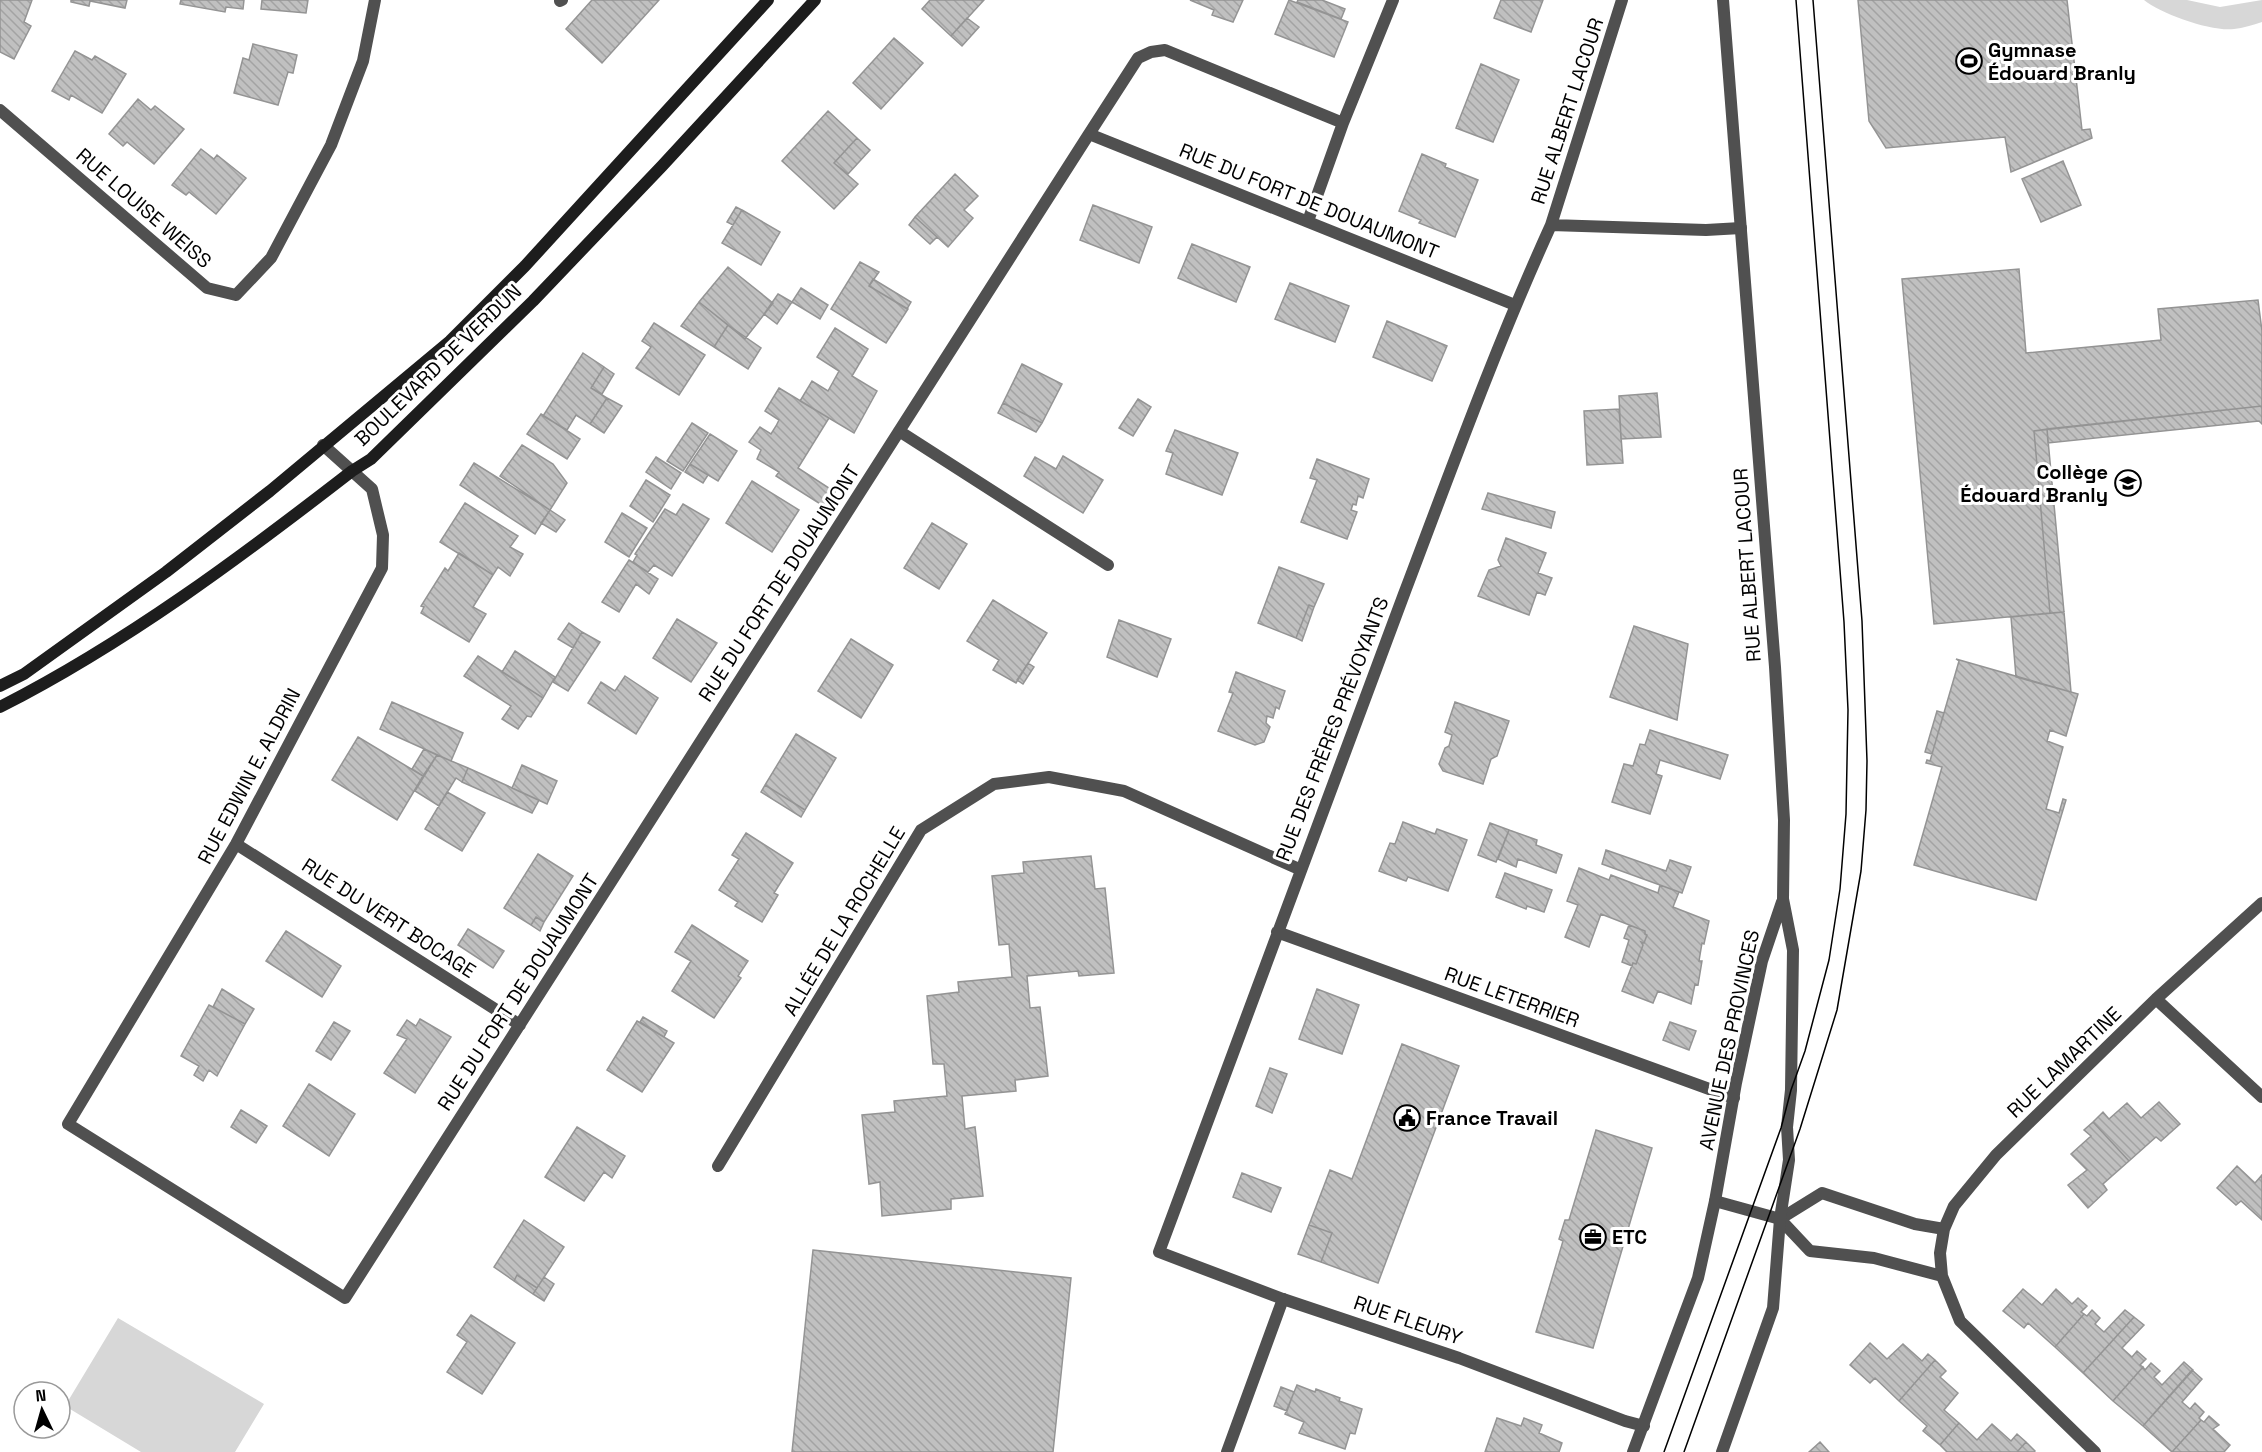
<svg xmlns="http://www.w3.org/2000/svg" width="2262" height="1452" font-family="'Space Grotesk',sans-serif">
<style>
.grass{fill:#d7d7d7}
.building{fill:url(#building-back-hatch);stroke:#949494;stroke-width:1.5}
.lines{fill:none;stroke-linecap:round;stroke-linejoin:round}
.service{stroke:#505050;stroke-width:12}
.minor{stroke:#505050;stroke-width:12}
.tertiary{stroke:#505050;stroke-width:12}
.secondary{stroke:#1d1d1d;stroke-width:12}
.tram{stroke:#000;stroke-width:1.5}
.labels{text-anchor:middle;dominant-baseline:central;stroke-width:6;stroke-linejoin:round;paint-order:stroke}
.poi-label{font-size:20px;font-weight:bold;fill:#000;stroke:#fff;text-anchor:start}
.street-label{font-size:20px;fill:#000;stroke:#fff}
</style>
<defs>
<pattern id="building-back-hatch" width="6" height="6" patternUnits="userSpaceOnUse" patternTransform="scale(1.5)"><rect width="6" height="6" fill="#c0c0c0"/><path d="M-1 5l2 2M0 0l6 6M5-1l2 2" fill="none" stroke="#a3a3a3"/></pattern>
</defs>
<rect width="100%" height="100%" fill="#fff"/>
<path class="grass" d="M2144 0H2187L2220 7 2262 0V22C2253 25 2243 28 2234 29 2212 32 2161 14 2144 0Z
M118 1318 264 1404 235 1452H141L65 1406Z"/>
<path class="building" d="M0 0H32L24 22 31 26 14 59 0 52Z
M71 0H127L125 8 90 1 89 6 71 2Z
M181 0H244L243 9 226 7 225 12 180 4Z
M262 0H308L306 13 261 9Z
M592 0H659L602 63 566 29Z
M930 0H984L951 36 922 9Z
M1190 0H1243L1233 22 1212 15 1214 10Z
M1289 0 1348 22 1334 57 1275 34Z
M1298 0H1322L1345 9 1341 19 1297 2Z
M1501 0H1543L1531 32 1494 18Z
M1858 0H2067L2082 130 2090 129 2092 138 2011 172 2005 137 1886 148 1869 121Z
M967 18 979 27 962 46 951 36Z
M894 38 923 63 881 109 853 83Z
M253 44 297 55 293 73 288 72 278 105 234 93 243 58 249 60Z
M75 51 92 60 95 56 126 74 102 113 71 95 69 100 52 91Z
M1481 64 1519 80 1493 142 1456 128Z
M138 99 151 110 155 106 184 129 154 164 127 142 123 146 109 134Z
M828 111 857 138 834 163 858 184 834 209 782 161Z
M857 138 870 150 848 174 834 163Z
M201 149 214 159 217 155 246 178 216 214 189 192 186 195 172 185Z
M1422 154 1446 164 1445 167 1478 180 1455 237 1419 223 1421 220 1399 211Z
M2063 161 2081 205 2041 222 2022 179Z
M955 174 978 196 964 210 973 218 948 247 915 217Z
M1093 205 1152 227 1139 263 1080 240Z
M736 207 742 210 733 225 727 222Z
M742 210 780 232 761 265 722 243Z
M915 217 937 237 930 244 909 225Z
M1192 244 1250 267 1236 302 1178 278Z
M860 262 879 272 869 286 908 309 886 343 831 309Z
M728 267 773 303 745 339 699 302Z
M2019 269 2026 353 2161 340 2158 309 2258 300 2262 331V406L2034 431 2050 613 1934 624 1902 279Z
M873 279 911 302 907 309 869 286Z
M1290 283 1349 306 1335 342 1275 319Z
M801 288 828 305 820 319 792 302Z
M778 294 792 302 777 324 764 314Z
M699 302 728 325 714 347 681 326Z
M1387 321 1447 346 1432 381 1373 357Z
M654 323 705 355 679 395 636 368 651 347 642 341Z
M728 325 761 348 748 369 714 347Z
M835 328 868 349 852 376 877 391 854 433 800 401 812 381 828 391 839 371 817 357Z
M583 353 604 367 591 388 607 398 590 424 576 415 567 430 543 416Z
M1022 364 1062 384 1042 423 1003 403Z
M604 367 614 374 602 394 591 388Z
M779 388 829 418 798 468 835 492 825 507 776 476 779 472 757 459 761 450 749 442 760 427 771 434 776 426 779 420 765 411Z
M1657 393 1661 437 1621 439 1619 396Z
M607 398 622 406 604 433 590 424Z
M1138 399 1151 407 1133 436 1119 428Z
M1003 403 1042 423 1036 432 998 413Z
M2262 406V424L2259 421 2048 443 2047 429Z
M1619 409 1623 463 1587 465 1584 411Z
M541 414 580 439 567 459 527 434Z
M692 423 708 433 683 471 667 461Z
M2047 429 2064 612 2050 613 2034 431Z
M1175 430 1238 453 1222 495 1166 474 1173 453 1166 451Z
M710 434 737 451 718 481 690 464Z
M522 445 553 464 567 483 550 510 500 476Z
M1063 456 1103 480 1083 513 1024 476 1035 457 1056 469Z
M656 457 681 473 671 489 646 472Z
M1317 459 1369 479 1363 498 1358 496 1356 505 1353 504 1351 510 1357 512 1347 539 1301 522 1317 480 1310 478Z
M474 463 550 510 535 534 460 485Z
M690 464 708 475 703 483 685 472Z
M646 480 670 495 653 522 630 506Z
M752 481 799 510 772 552 726 523Z
M1488 493 1555 512 1551 528 1482 509Z
M465 503 518 536 510 547 523 554 510 576 498 567 493 575 440 542Z
M683 504 709 519 672 576 654 565 648 572 633 562 637 555 635 554 665 509 676 515Z
M550 510 565 520 556 532 541 523Z
M622 513 647 528 629 557 605 542Z
M932 523 967 544 939 589 904 568Z
M1506 538 1546 553 1538 573 1552 578 1545 595 1537 592 1529 615 1478 596 1489 570 1501 566 1498 560Z
M459 553 493 575 473 607 486 614 469 642 421 613 424 607 421 606 445 568 448 571Z
M629 560 658 579 649 594 636 584 619 612 602 602Z
M1279 567 1324 584 1314 607 1309 605 1296 638 1258 623Z
M993 600 1047 633 1016 683 993 670 999 660 967 641Z
M1309 605 1314 607 1302 641 1296 638Z
M2064 612 2071 692 2016 677 2011 617Z
M677 619 717 643 691 682 653 658Z
M1119 620 1171 639 1157 677 1107 657Z
M569 623 582 632 573 648 558 639Z
M1634 626 1688 644 1677 720 1610 697Z
M582 632 600 642 568 691 553 682Z
M851 639 893 665 861 718 818 691Z
M515 651 555 677 543 698 502 672Z
M478 656 543 698 531 717 527 716 518 729 502 719 511 706 464 676Z
M1956 659 2078 694 2066 736 2050 730 2047 741 2063 747 2046 809 2059 813 2063 799 2066 800 2036 900 1914 865 1942 767 1926 763 1927 760 1930 761 1959 661Z
M1028 663 1034 667 1023 684 1017 680Z
M1236 672 1285 691 1279 709 1276 707 1273 718 1267 716 1266 723 1270 727 1264 742 1255 745 1218 731 1233 693 1229 692Z
M625 676 658 698 636 734 588 703 601 682 615 691Z
M392 702 463 733 451 761 380 729Z
M1455 702 1509 721 1497 756 1491 759 1483 784 1443 771 1439 764 1445 748 1449 746 1452 735 1445 732Z
M1937 711 1944 713 1932 754 1925 752Z
M1650 730 1728 755 1720 779 1660 760 1656 774 1662 776 1650 814 1612 802 1624 764 1633 766 1640 744 1645 745Z
M796 734 836 758 805 810 765 785Z
M358 737 423 776 397 820 332 780Z
M424 749 437 755 423 776 412 769Z
M437 755 468 768 462 782 456 778 439 806 415 791Z
M522 765 557 781 547 804 512 788Z
M468 768 539 800 532 813 462 782Z
M765 785 805 810 801 817 761 792Z
M447 792 485 813 462 851 425 829Z
M1403 822 1435 834 1437 829 1467 840 1448 891 1408 877 1406 881 1379 871 1390 843 1395 844Z
M1490 823 1509 830 1496 862 1478 855Z
M1509 830 1537 840 1536 845 1562 855 1556 873 1518 859 1516 867 1498 859Z
M746 833 793 863 774 893 778 895 762 922 735 906 738 902 719 890 739 859 732 855Z
M1606 850 1666 871 1670 860 1691 867 1682 893 1602 864Z
M538 854 573 876 544 922 536 917 531 925 504 908Z
M1091 856 1095 889 1105 888 1114 973 1079 976 1078 971 1027 976 1030 1008 1040 1007 1048 1076 1015 1080 1016 1091 962 1096 965 1129 975 1127 983 1196 951 1199V1209L882 1216 880 1182 869 1184 862 1115 895 1112 894 1101 947 1096 944 1064H933L927 996 959 992 958 982 1012 977 1009 944 999 945 992 876 1024 873 1023 862Z
M1579 868 1609 880 1611 875 1658 893 1660 885 1679 892 1673 907 1709 921 1704 944 1702 943 1699 961H1702L1698 985 1695 984 1691 1004 1658 991 1653 1003 1622 991 1633 963 1636 964 1643 945 1641 942 1644 943 1647 935 1645 934V931L1601 914 1589 947 1565 937 1578 905 1567 901Z
M1505 873 1552 890 1544 912 1527 906 1526 909 1496 897Z
M536 917 544 922 540 931 531 925Z
M692 925 748 961 738 976 741 978 714 1018 672 991 691 961 675 952Z
M1629 925 1645 931V934L1647 935 1644 943 1641 942 1643 945 1636 964 1633 963 1632 966 1622 962 1629 940 1624 938Z
M468 929 504 951 493 968 458 945Z
M286 931 341 966 322 997 266 961Z
M222 989 254 1009 245 1024 213 1007Z
M1317 989 1359 1005 1342 1054 1299 1039Z
M209 1005 245 1024 217 1076 209 1070 203 1081 194 1075 199 1066 181 1056Z
M643 1017 667 1031 664 1037 640 1022Z
M420 1019 451 1037 415 1093 384 1073 407 1039 397 1035 407 1020 416 1026Z
M637 1021 674 1043 642 1092 607 1070Z
M334 1022 350 1031 331 1060 316 1051Z
M1670 1022 1696 1031 1689 1050 1663 1040Z
M1402 1044 1459 1066 1378 1283 1321 1262 1332 1233 1309 1225 1330 1170 1352 1179Z
M1270 1068 1287 1074 1272 1113 1256 1106Z
M309 1084 355 1114 329 1156 283 1126Z
M2159 1102 2180 1124 2161 1141 2156 1137 2129 1161 2093 1122 2103 1112 2109 1119 2127 1103 2141 1118Z
M241 1110 267 1126 256 1143 231 1127Z
M2093 1122 2129 1161 2103 1184 2107 1190 2088 1208 2068 1185 2087 1170 2071 1154 2091 1136 2084 1130Z
M577 1127 625 1156 612 1178 604 1172 584 1201 545 1177Z
M1596 1130 1652 1148 1593 1348 1536 1332 1563 1241 1559 1239 1565 1220H1569Z
M2237 1166 2255 1183 2262 1175V1220L2241 1201 2236 1205 2217 1188Z
M1242 1173 1281 1188 1271 1212 1233 1197Z
M524 1220 564 1247 537 1288 517 1275 514 1281 494 1267Z
M1309 1225 1332 1233 1321 1262 1298 1254Z
M813 1250 1071 1278 1053 1452H792Z
M517 1275 537 1288 533 1294 514 1281Z
M544 1277 554 1284 544 1301 533 1294Z
M2023 1289 2042 1305 2056 1289 2072 1304 2078 1298 2087 1306 2081 1312 2084 1314 2055 1347 2028 1323 2024 1328 2003 1311Z
M2092 1310 2100 1318 2095 1324 2104 1332 2125 1310 2134 1317 2083 1373 2055 1347 2084 1314 2087 1316Z
M471 1315 515 1343 482 1394 447 1372 467 1342 457 1335Z
M2134 1317 2144 1325 2122 1348 2132 1357 2137 1351 2146 1359 2140 1365 2143 1367 2113 1401 2083 1373Z
M1870 1343 1887 1359 1903 1344 1922 1361 1928 1354 1935 1360 1899 1401 1875 1378 1870 1383 1850 1365Z
M1935 1360 1946 1371 1940 1377 1958 1393 1944 1410 1959 1423 1940 1445 1923 1431 1927 1426 1899 1401Z
M2184 1362 2193 1370 2143 1426 2113 1401 2143 1367 2145 1370 2151 1363 2160 1371 2154 1377 2162 1385Z
M2192 1370 2202 1379 2182 1402 2190 1409 2195 1403 2204 1412 2199 1418 2201 1420 2172 1452 2143 1426Z
M1297 1385 1315 1392 1316 1389 1340 1398 1339 1401 1362 1409 1355 1434 1350 1433 1345 1449 1299 1433 1304 1422 1285 1414Z
M1281 1387 1294 1392 1287 1411 1274 1406Z
M2209 1416 2219 1425 2213 1429 2230 1445 2224 1452H2172L2201 1420 2204 1422Z
M1497 1418 1521 1426 1524 1418 1542 1425 1539 1433 1562 1443 1559 1452H1485Z
M1959 1423 1977 1440 1992 1424 2011 1441 2017 1434 2026 1442 2017 1452H1947L1940 1445Z
M1820 1442 1829 1452H1809Z
M2026 1442 2035 1451 2034 1452H2017Z"/>
<g class="lines">
<path class="service" d="M560 1 562 0
M1227 1452 1283 1299"/>
<path class="minor" d="M1622 0 1551 225 1706 230 1741 228
M0 110 207 288 236 295 271 258 331 145 363 61 375 0
M1089 134 1138 58 1151 52 1165 50 1343 123
M1308 221 1343 123 1393 0
M1551 225C1496 346 1451 470 1404 594 1321 813 1241 1033 1159 1252L1283 1299 1459 1358 1625 1421 1644 1426
M899 431 1108 565
M323 445 372 489 383 535 382 568 236 844 68 1124 345 1298 1089 134 1515 305
M236 844 520 1025
M1277 932 1734 1098
M2156 999 2262 1097
M718 1166 921 830 994 784 1049 777 1124 791 1299 869
M1715 1201 1780 1219 1810 1251 1874 1258 1942 1276
M1780 1219 1822 1193 1915 1224 1944 1229
M2095 1452 1960 1321 1942 1276 1940 1253 1944 1229 1954 1206 1996 1155 2156 999 2262 903"/>
<path class="tertiary" d="M1633 1452 1698 1278 1715 1201 1736 1083 1762 961 1782 902
M1722 1452 1773 1308 1780 1219 1789 1160 1787 1127 1791 1090 1793 950 1783 899 1784 820 1775 667 1723 0"/>
<path class="secondary" d="M0 686 24 674 166 572 270 491 450 341 525 266 768 0
M0 707C126 643 241 557 352 471L371 459 533 301 662 166 815 0"/>
<path class="tram" d="M1664 1452 1781 1128 1791 1090 1805 1051 1829 960 1840 889 1846 814 1848 710 1844 622 1796 0
M1684 1452 1800 1129 1837 1010 1861 871 1866 810 1867 761 1862 621 1813 0"/>
</g>
<defs>
<g id="stadium-ring" transform="scale(1.35)"><circle r="9.5" fill="#fff" stroke="#000" stroke-width="1.5"/><path d="M0-5a6.5 5 0 1 0 0 10a6.5 5 0 1 0 0-10ZM-3.5-1.8h7v3.6h-7Z" fill="#000"/></g>
<g id="school-ring" transform="scale(1.35)"><circle r="9.5" fill="#fff" stroke="#000" stroke-width="1.5"/><path d="M0-5L7-2L0 1L-7-2ZM-4 1L0 2.5L4 1V4Q0 6-4 4Z" fill="#000"/></g>
<g id="civic-ring" transform="scale(1.35)"><circle r="9.5" fill="#fff" stroke="#000" stroke-width="1.5"/><path d="M-.6-6.5H3V-4.5H.6V-3L4-1V1h2V6H-6V1h2V-1L-.6-3ZM-1.2 2.5V6h2.4V2.5Z" fill="#000"/></g>
<g id="office-ring" transform="scale(1.35)"><circle r="9.5" fill="#fff" stroke="#000" stroke-width="1.5"/><path d="M-6-3h4V-5.5h4V-3h4V5H-6ZM-1-4.5V-3h2v-1.5ZM-6 0V1H6V0Z" fill="#000"/></g>
</defs>
<g fill-rule="evenodd">
<use href="#stadium-ring" x="1969" y="61"/>
<use href="#school-ring" x="2128" y="483"/>
<use href="#civic-ring" x="1407" y="1118"/>
<use href="#office-ring" x="1593" y="1237"/>
</g>
<g class="labels">
<g class="poi-label">
<text x="1988" y="50">Gymnase<tspan x="1988" dy="23">Édouard Branly</tspan></text>
<text x="2108" y="472" text-anchor="end">Collège<tspan x="2108" dy="23">Édouard Branly</tspan></text>
<text x="1426" y="1118">France Travail</text>
<text x="1612" y="1237">ETC</text>
</g>
<g class="street-label">
<text transform="translate(1567 111) rotate(-72)">RUE ALBERT LACOUR</text>
<text transform="translate(1309 201) rotate(22)">RUE DU FORT DE DOUAUMONT</text>
<text transform="translate(144 208) rotate(41)">RUE LOUISE WEISS</text>
<text transform="translate(438 365) rotate(-44)">BOULEVARD DE VERDUN</text>
<text transform="translate(1747 565) rotate(-94)">RUE ALBERT LACOUR</text>
<text transform="translate(779 583) rotate(-57)">RUE DU FORT DE DOUAUMONT</text>
<text transform="translate(1332 729) rotate(-69)">RUE DES FRÈRES PRÉVOYANTS</text>
<text transform="translate(249 776) rotate(-62)">RUE EDWIN E. ALDRIN</text>
<text transform="translate(389 918) rotate(33)">RUE DU VERT BOCAGE</text>
<text transform="translate(844 921) rotate(-59)">ALLÉE DE LA ROCHELLE</text>
<text transform="translate(518 992) rotate(-57)">RUE DU FORT DE DOUAUMONT</text>
<text transform="translate(1512 997) rotate(20)">RUE LETERRIER</text>
<text transform="translate(1729 1040) rotate(-78)">AVENUE DES PROVINCES</text>
<text transform="translate(2064 1062) rotate(-44)">RUE LAMARTINE</text>
<text transform="translate(1408 1320) rotate(19)">RUE FLEURY</text>
</g>
</g>
<g transform="translate(42 1410) rotate(355)"><circle r="28" fill="#ffffff" stroke="#999999" stroke-width="1.5"/>
<path d="M0-4.5L10 22L0 15L-10 22Z" fill="#000000"/>
<text y="-9" font-size="16" font-weight="bold" text-anchor="middle" fill="#000000">N</text>
</g>
</svg>
